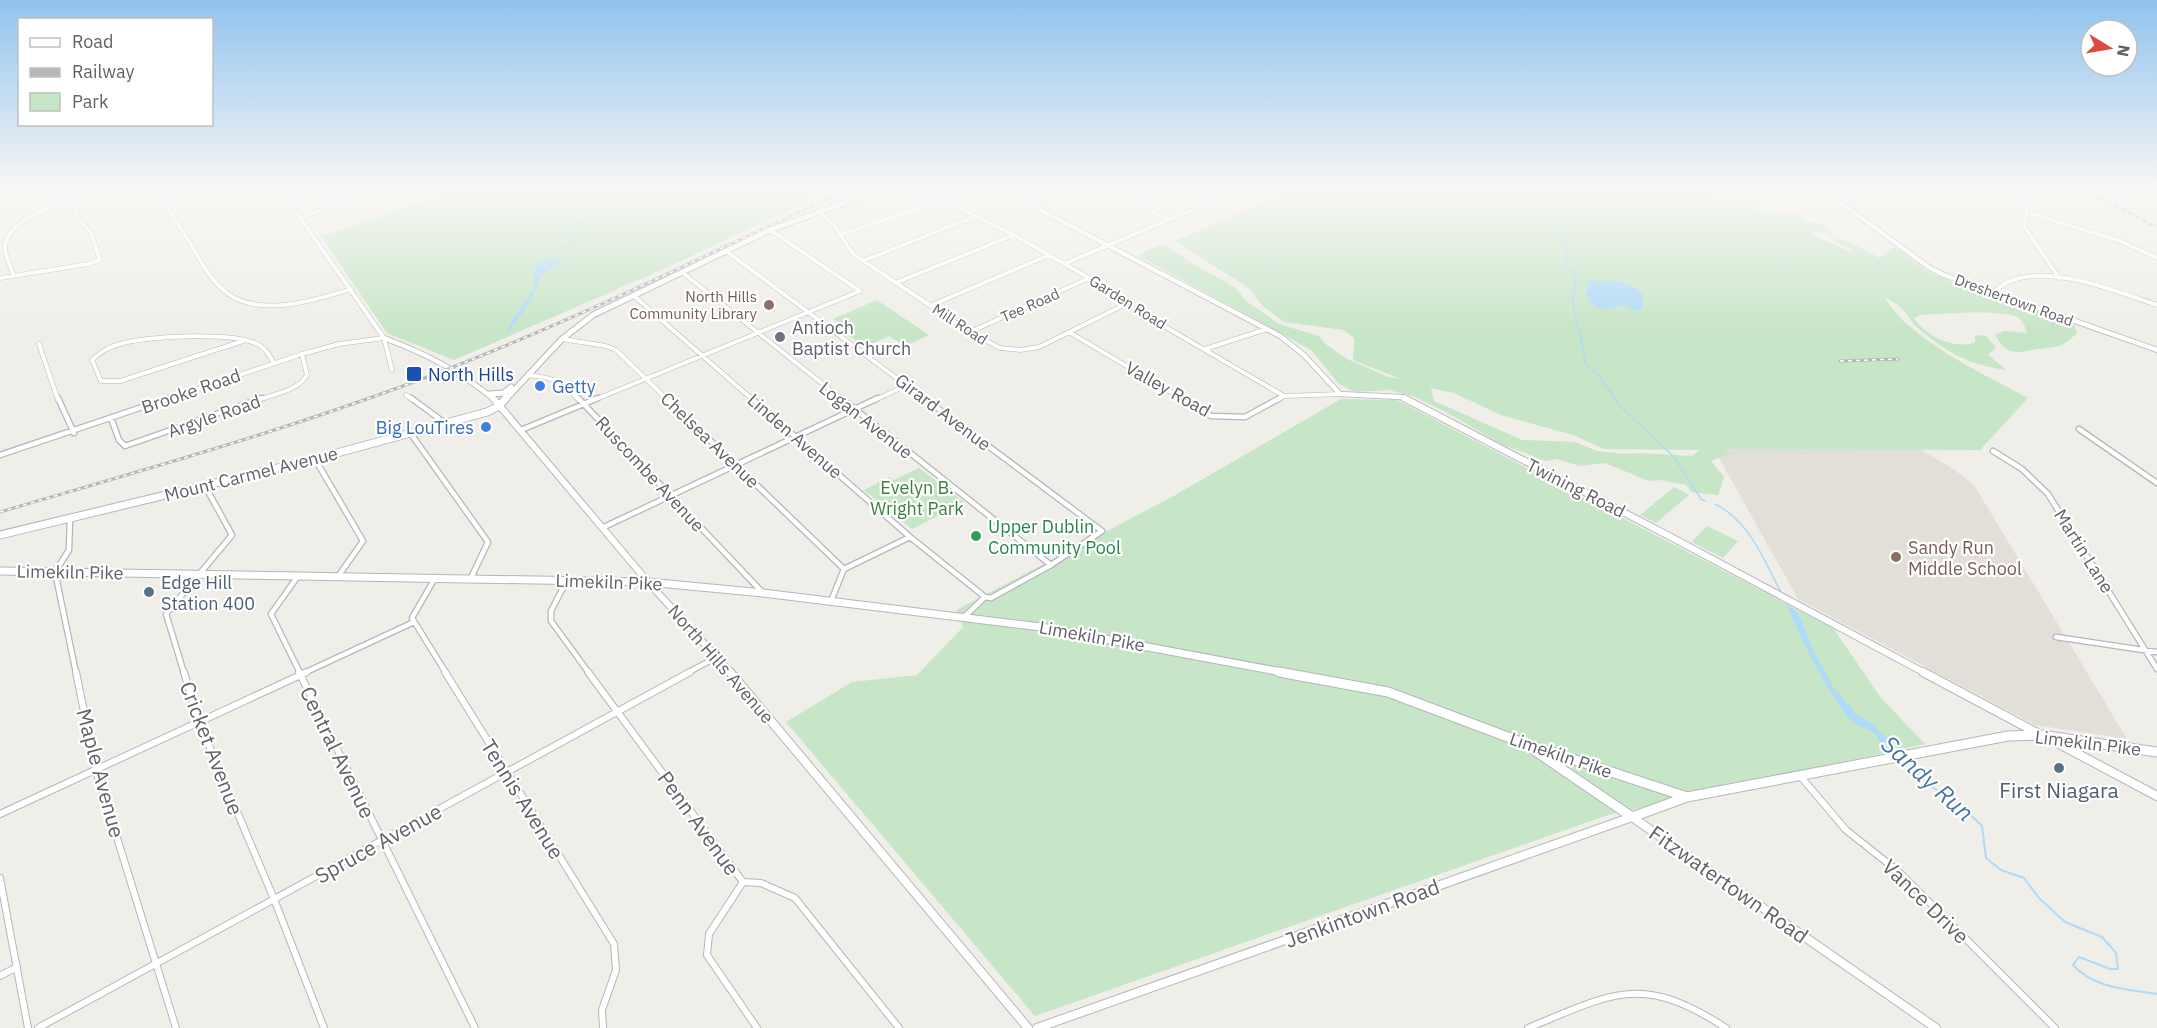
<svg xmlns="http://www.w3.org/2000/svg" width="2157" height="1028" font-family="'IBM Plex Sans',sans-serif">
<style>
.education{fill:#e2dfd9}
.green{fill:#c7e5c7;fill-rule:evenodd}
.water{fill:#afdaf8}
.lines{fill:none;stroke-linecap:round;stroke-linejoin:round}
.stream-far1{stroke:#afdaf8;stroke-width:1.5}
.stream{stroke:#afdaf8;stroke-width:2}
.minor-far2-casing{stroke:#b4b7bb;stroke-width:5}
.minor-far1-casing{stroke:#b4b7bb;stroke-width:7}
.minor-casing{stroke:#b4b7bb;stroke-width:8}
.tertiary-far2-casing{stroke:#b4b7bb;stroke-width:6}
.tertiary-far1-casing{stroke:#b4b7bb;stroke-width:8}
.tertiary-casing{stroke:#b4b7bb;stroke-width:10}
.secondary-far2-casing{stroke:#b4b6ba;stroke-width:7}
.secondary-far1-casing{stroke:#b4b6ba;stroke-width:9}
.secondary-casing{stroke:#b4b6ba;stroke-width:11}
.minor-far2{stroke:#fff;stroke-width:4}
.minor-far1{stroke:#fff;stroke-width:4.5}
.minor{stroke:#fff;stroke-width:6}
.tertiary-far2{stroke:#fff;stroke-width:4.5}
.tertiary-far1{stroke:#fff;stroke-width:6}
.tertiary{stroke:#fff;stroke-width:8}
.secondary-far2{stroke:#fff;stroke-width:5}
.secondary-far1{stroke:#fff;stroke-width:7}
.secondary{stroke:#fff;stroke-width:9}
.rail-casing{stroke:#b5b6b6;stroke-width:3}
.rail{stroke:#fff;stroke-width:1.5;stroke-dasharray:4;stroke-linecap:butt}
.education-dot{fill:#8d6e63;stroke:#fff;stroke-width:2}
.worship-dot{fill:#6b7280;stroke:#fff;stroke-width:2}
.transit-dot{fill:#1a4fb4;stroke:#fff;stroke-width:2}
.shop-dot{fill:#3f7fe0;stroke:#fff;stroke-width:2}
.leisure-dot{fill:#2e9e5b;stroke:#fff;stroke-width:2}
.service-dot{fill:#5c6f8a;stroke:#fff;stroke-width:2}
.labels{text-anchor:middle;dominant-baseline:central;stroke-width:4.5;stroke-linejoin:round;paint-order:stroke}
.far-education-label{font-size:15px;fill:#785e54;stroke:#fff;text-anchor:end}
.far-street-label{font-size:15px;fill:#5f6266;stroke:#fff}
.worship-label{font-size:18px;fill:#5b616d;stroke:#fff;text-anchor:start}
.transit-label{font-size:18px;fill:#164399;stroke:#fff;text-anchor:start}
.shop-label{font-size:18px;fill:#366cbe;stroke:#fff;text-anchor:start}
.street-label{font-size:18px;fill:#5f6266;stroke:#fff}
.park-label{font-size:18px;fill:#3c803e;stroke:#fff}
.leisure-label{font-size:18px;fill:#27864d;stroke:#fff;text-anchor:start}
.education-label{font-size:18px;fill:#785e54;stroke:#fff;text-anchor:start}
.service-label{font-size:18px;fill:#4e5e75;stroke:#fff;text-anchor:start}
.near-street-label{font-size:21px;fill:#5f6266;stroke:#fff}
.near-service-label{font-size:21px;fill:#4e5e75;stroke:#fff}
.near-water-label{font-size:24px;font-style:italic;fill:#4975a1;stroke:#fff}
</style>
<rect width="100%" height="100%" fill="#efeee8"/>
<path class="education" d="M1714 449 1921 450 1952 468 1974 485 2127 739 2035 725 1798 599Z"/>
<path class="green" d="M444 189H822L826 193 659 271 454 360 387 333 321 236 439 196Z
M1295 189H1690L1727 200 1768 196 1771 197 1752 205 1756 211C1772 214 1788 212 1803 216L1806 221 1823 224 1834 235 1831 237C1824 230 1817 231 1809 233L1853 253 1852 250 1838 243 1834 238 1847 241 1880 258 1894 247C1909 256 1920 268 1936 275 1979 296 2030 306 2075 326L2077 333C2062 348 2059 346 2039 349 2019 352 2007 358 1995 335L2004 331 2027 333C2025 327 2023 320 2017 317 2002 309 1940 314 1921 315L1914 318C1924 335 1956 351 1975 342V335L1986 336 1996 347 1988 355 2007 370C1969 365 1948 353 1919 329 1912 323 1909 317 1904 311 1899 305 1891 301 1885 297 1907 339 1986 375 2028 398L1980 450 1725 449 1731 453 1711 461 1724 477 1718 495 1691 492 1686 485 1660 480 1649 481 1605 463 1580 466 1556 459 1546 461 1501 444 1453 416 1413 396 1388 390 1355 392 1339 384 1311 350 1139 256 1146 251 1164 244 1190 262 1236 288 1246 301 1279 324 1319 336 1324 343 1347 359 1388 377 1401 379 1353 360 1354 338 1344 330 1284 322 1263 306 1249 288 1175 241ZM1431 388 1454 393 1501 415 1573 435 1604 449 1700 450 1692 456 1640 453 1623 454 1597 451 1575 442 1522 440 1434 401Z
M877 300 929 335 906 346 889 336 866 347 846 334 851 331 833 319Z
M1341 399 1397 400 1833 628 1881 698 1925 744 1608 815 1035 1016 786 722 852 682 917 675 963 627 956 610 1172 497Z
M919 468 964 502 912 529 864 490 889 477 894 480Z
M1674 487 1689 495 1656 523 1640 515Z
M1707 526 1738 541 1723 558 1692 542Z"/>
<path class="water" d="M562 259 539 279C534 299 521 315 508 332L510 324 534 289 535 267 545 260Z
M1585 281C1604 281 1628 278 1642 294L1643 308 1638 311 1624 305C1608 308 1596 315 1586 295L1589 283Z
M1786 603 1798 613 1814 652 1833 687 1858 716 1873 724 1892 744 1882 746 1876 734C1867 728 1855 726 1848 717 1821 682 1803 642 1786 603Z"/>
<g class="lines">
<path class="stream-far1" d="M1526 189 1528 198 1554 212 1568 246 1566 267C1571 271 1576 275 1576 282 1577 289 1571 297 1573 304 1576 324 1584 342 1585 363L1600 377 1620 406 1673 456 1701 499 1705 501
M554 259 565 251 576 229 610 194
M1715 504C1751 522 1764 561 1782 594"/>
<path class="stream" d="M1888 745 1895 753
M1902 760 1932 787 1960 805 1982 826 1986 858 2001 870 2024 878 2039 898 2065 922 2102 937 2116 953 2118 969H2110L2079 957 2073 965C2095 989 2127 989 2157 994"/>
<g class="minor-far2-casing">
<path id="minor-far2" d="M161 189C165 209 179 224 189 241 199 259 210 280 227 293 260 318 315 300 351 289
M280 189 384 338 392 370
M947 189 946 195 951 204 1014 235 1089 278 1126 304 1284 396
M1109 189 1168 219
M1219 189 1230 194
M2020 189 2028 206 2024 224 2026 229 2059 278
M1030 204 1069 189
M818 211 833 224 853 254 970 332 1000 348 1020 350 1039 347 1126 304
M2029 213 2120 241 2157 258
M301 218 375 189
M770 230 860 291
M840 235 947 198
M726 251 926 400
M863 261 976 216
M1064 264 1242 189
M683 273 843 400
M13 276C12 266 5 258 5 248 5 222 52 206 72 199
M0 278 88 264 100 260 91 233 78 219 74 203 66 189
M895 283 1014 235
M1993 293C1998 289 2002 284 2008 282 2048 263 2118 292 2157 305
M634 296 753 400
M932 305 1049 255
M970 332 1089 278
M1069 332 1184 400
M562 339 606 346 616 350 668 400
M243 341 120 381H101L92 360C101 352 108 347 120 344 146 336 236 331 259 345 266 349 270 356 274 363
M39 344 58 400
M1205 349 1267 329
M528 375C555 378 560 380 579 400
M406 395 413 400
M165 400 302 354 339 344 384 338
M258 400C274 394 298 391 307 375L302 354
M594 400 860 291
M875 400 907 385
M1277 400 1284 396 1340 394"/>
</g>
<g class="minor-far1-casing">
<path id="minor-far1" d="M58 398 74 433
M411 398 445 423
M578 398 763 593
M666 398 844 569
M751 398 910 537 985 597
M841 398 1051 565
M924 398 1102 531 1051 565 991 598 985 597 963 618
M1181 398 1211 416 1245 417 1280 398
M111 418 119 440 125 446 262 398
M2079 429 2157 483
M521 430 598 398
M411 434 488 542 471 578
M1993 451 2022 469 2048 494 2157 669
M0 455 169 398
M315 459 363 541 339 575
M70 518 69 550 55 572 76 673
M604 527 878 398
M298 576 271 614 300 673
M435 578 412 618 446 673
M567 580 551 611V621L589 673
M831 601 844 569 910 537
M2056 637 2157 652
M184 673 166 614 232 535 205 486
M304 673 414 622
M687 673 717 657"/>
</g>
<g class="minor-casing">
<path id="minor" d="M76 672 96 770 176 1028
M184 672 199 722 274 899 324 1028
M299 672 475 1028
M445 672 614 944 616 970 602 1010 603 1028
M588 672 743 882 761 883 795 898 899 1028
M1801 777 1846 830 1899 872 2055 1028
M0 814 307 672
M0 878 28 1028
M743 882 709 934 707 955 757 1028
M0 976 17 967
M38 1028 690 672
M1528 1028C1613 993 1642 973 1726 1028"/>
</g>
<g class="tertiary-far2-casing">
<path id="tertiary-far2" d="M1001 189 1280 336 1304 355 1340 394 1401 397 1407 400
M1822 189 1930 268 1944 275 2157 350
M384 338C427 354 459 371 495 400"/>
</g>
<g class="tertiary-far1-casing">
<path id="tertiary-far1" d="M493 398 648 582 731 673
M1404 398 1671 537 1925 673"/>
</g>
<g class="tertiary-casing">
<path id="tertiary" d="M730 672 1028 1028
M1923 672 2039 734
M2048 738 2157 796
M1037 1028 1632 817 1936 1028"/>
</g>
<g class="secondary-far2-casing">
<path id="secondary-far2" d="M489 394 504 393 511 387
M505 400 562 339 593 315 770 230 883 189"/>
</g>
<g class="secondary-far1-casing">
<path id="secondary-far1" d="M0 535 315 459 487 412 499 406 506 398
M0 571 648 582 763 593 1041 627 1287 673"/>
</g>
<g class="secondary-casing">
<path id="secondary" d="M1279 672 1388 692 1521 742 1687 797 2008 736 2041 735 2157 752
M1531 748 1632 817 1687 797"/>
</g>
<use href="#minor-far2" class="minor-far2"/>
<use href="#minor-far1" class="minor-far1"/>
<use href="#minor" class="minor"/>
<use href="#tertiary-far2" class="tertiary-far2"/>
<use href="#tertiary-far1" class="tertiary-far1"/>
<use href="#tertiary" class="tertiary"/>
<use href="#secondary-far2" class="secondary-far2"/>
<use href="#secondary-far1" class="secondary-far1"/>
<use href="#secondary" class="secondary"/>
<g class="rail-casing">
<path id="rail" d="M2082 189 2157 227
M1840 361 1898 359
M0 512C150 468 302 426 448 369 584 316 715 251 847 189"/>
</g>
<use href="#rail" class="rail"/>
</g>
<linearGradient id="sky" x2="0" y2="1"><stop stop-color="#91c3ee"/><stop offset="0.57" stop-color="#f8f7f5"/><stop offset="1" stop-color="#f8f7f5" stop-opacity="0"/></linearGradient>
<rect width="2157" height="333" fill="url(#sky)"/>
<g class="education-dot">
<circle cx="769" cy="305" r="6"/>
<circle cx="1896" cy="557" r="6"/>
</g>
<circle class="worship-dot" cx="780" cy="337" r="6"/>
<rect class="transit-dot" x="406" y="366" width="16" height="16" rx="3"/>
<g class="shop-dot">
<circle cx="540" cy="386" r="6"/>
<circle cx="486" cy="427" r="6"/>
</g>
<circle class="leisure-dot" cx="976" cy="536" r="6"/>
<g class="service-dot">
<circle cx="149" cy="592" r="6"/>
<circle cx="2059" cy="768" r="6"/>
</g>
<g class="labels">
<g class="far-education-label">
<text x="757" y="296">North Hills<tspan x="757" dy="17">Community Library</tspan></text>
</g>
<g class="far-street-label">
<text transform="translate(2014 300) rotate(20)">Dreshertown Road</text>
<text transform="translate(1128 302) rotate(32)">Garden Road</text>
<text transform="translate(1030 305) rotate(-24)">Tee Road</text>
<text transform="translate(960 324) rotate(33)">Mill Road</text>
</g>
<g class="worship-label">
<text x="792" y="327">Antioch<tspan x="792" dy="21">Baptist Church</tspan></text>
</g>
<g class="transit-label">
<text x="428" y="374">North Hills</text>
</g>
<g class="shop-label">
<text x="552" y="386">Getty</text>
<text x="474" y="427" text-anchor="end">Big LouTires</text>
</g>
<g class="street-label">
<text transform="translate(1168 389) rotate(29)">Valley Road</text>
<text transform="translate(191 391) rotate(-19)">Brooke Road</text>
<text transform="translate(943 412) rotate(37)">Girard Avenue</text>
<text transform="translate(214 416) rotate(-19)">Argyle Road</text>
<text transform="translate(866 420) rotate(38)">Logan Avenue</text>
<text transform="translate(795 436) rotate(41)">Linden Avenue</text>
<text transform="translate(710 440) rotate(44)">Chelsea Avenue</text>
<text transform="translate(251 474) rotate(-14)">Mount Carmel Avenue</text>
<text transform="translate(650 474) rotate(47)">Ruscombe Avenue</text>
<text transform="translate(1576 488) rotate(27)">Twining Road</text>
<text transform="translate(2084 551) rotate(58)">Martin Lane</text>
<text transform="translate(70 572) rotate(1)">Limekiln Pike</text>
<text transform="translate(609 582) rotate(2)">Limekiln Pike</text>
<text transform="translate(1092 636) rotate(10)">Limekiln Pike</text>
<text transform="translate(721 664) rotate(49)">North Hills Avenue</text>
<text transform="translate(2088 743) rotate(7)">Limekiln Pike</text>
<text transform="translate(1561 755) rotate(19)">Limekiln Pike</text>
</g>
<g class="park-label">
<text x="917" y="487">Evelyn B.<tspan x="917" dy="21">Wright Park</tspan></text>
</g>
<g class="leisure-label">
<text x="988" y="526">Upper Dublin<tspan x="988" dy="21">Community Pool</tspan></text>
</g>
<g class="education-label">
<text x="1908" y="547">Sandy Run<tspan x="1908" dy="21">Middle School</tspan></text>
</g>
<g class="service-label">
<text x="161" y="582">Edge Hill<tspan x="161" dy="21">Station 400</tspan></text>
</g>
<g class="near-street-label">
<text transform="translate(212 748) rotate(69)">Cricket Avenue</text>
<text transform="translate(338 752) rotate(64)">Central Avenue</text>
<text transform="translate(101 773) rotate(75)">Maple Avenue</text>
<text transform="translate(523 799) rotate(58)">Tennis Avenue</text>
<text transform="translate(699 823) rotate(54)">Penn Avenue</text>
<text transform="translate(378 843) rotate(-29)">Spruce Avenue</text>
<text transform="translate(1729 884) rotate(35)">Fitzwatertown Road</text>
<text transform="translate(1926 901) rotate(44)">Vance Drive</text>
<text transform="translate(1362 913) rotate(-20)">Jenkintown Road</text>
</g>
<g class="near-service-label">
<text x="2059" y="790">First Niagara</text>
</g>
<g class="near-water-label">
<text transform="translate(1928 778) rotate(42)">Sandy Run</text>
</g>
</g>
<rect x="18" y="18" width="195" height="108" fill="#ffffff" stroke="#bfc0c2" stroke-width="1.5"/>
<rect x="30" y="38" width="30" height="9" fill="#ffffff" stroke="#bfc0c2" stroke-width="1.5"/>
<text x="72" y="48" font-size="18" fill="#5f6266">Road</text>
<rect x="30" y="68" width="30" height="9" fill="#b5b6b6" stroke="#bfc0c2" stroke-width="1.5"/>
<text x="72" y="78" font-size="18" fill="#5f6266">Railway</text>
<rect x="30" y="93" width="30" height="18" fill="#c7e5c7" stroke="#bfc0c2" stroke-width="1.5"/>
<text x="72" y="108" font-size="18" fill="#5f6266">Park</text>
<g transform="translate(2109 48) rotate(101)"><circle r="28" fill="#ffffff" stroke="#bfc0c2" stroke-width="1.5"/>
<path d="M0-4.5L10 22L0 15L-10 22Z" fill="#db4b42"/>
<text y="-9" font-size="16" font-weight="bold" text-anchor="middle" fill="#5f6266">N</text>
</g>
</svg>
